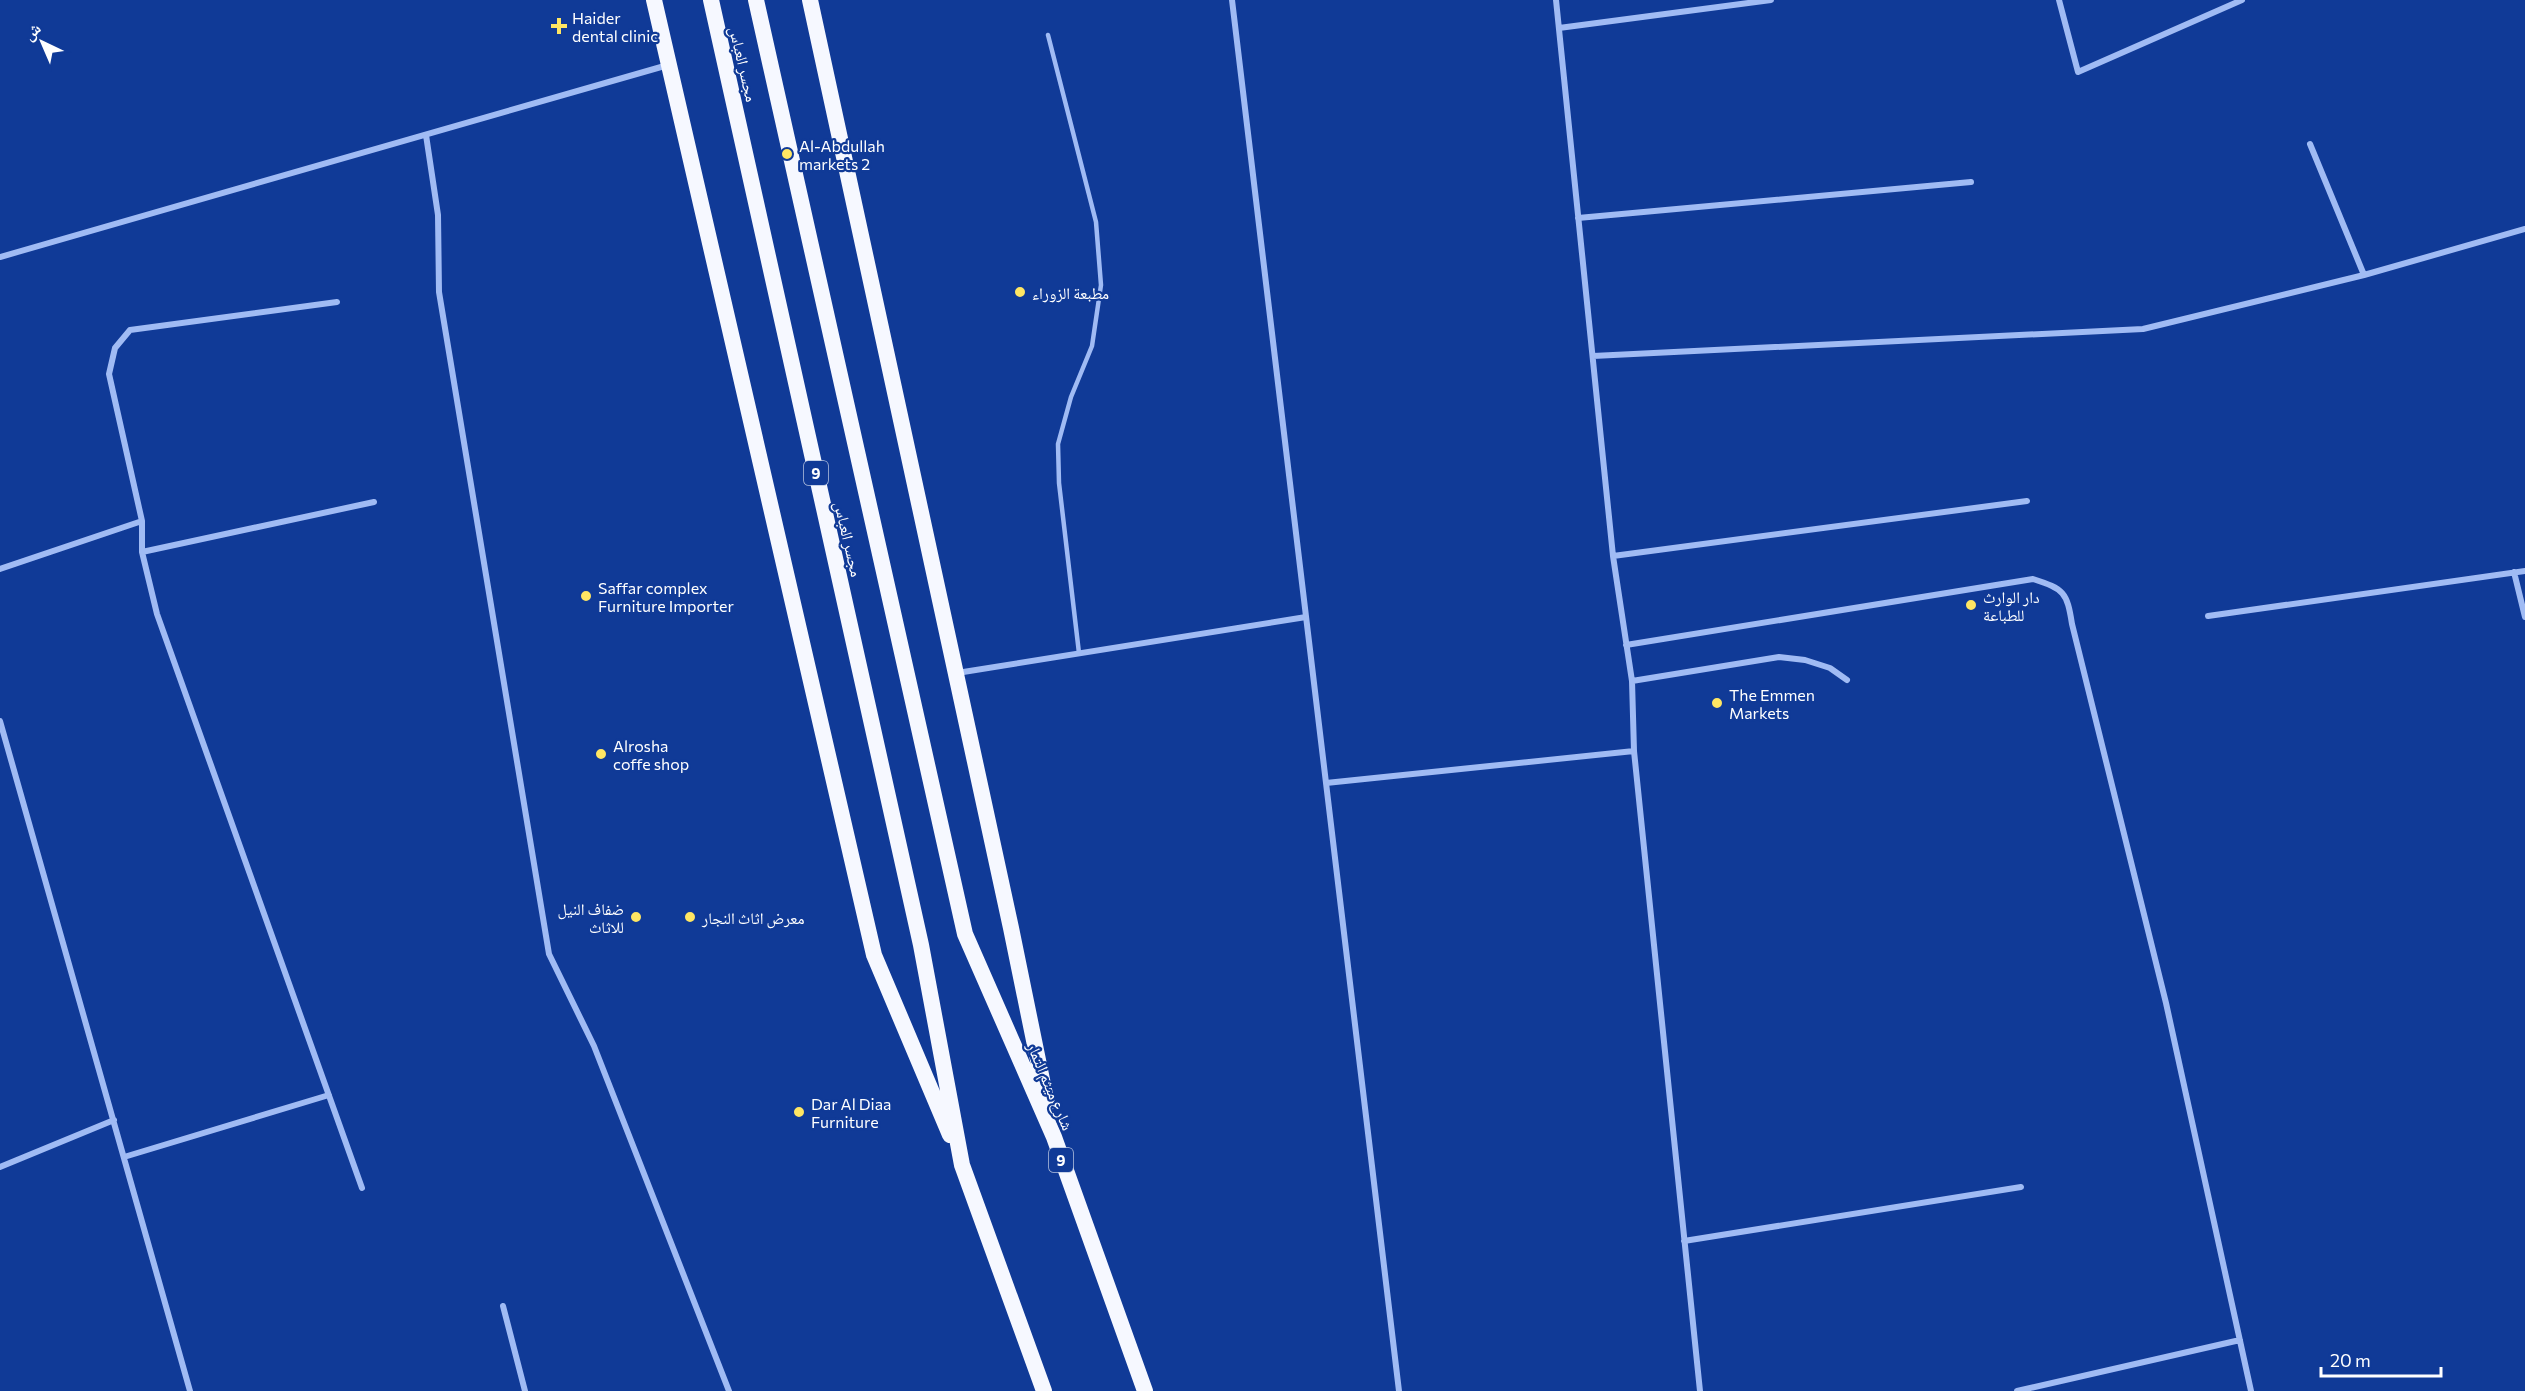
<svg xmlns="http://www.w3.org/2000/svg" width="2525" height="1391" font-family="Commissioner,'Noto Naskh Arabic',sans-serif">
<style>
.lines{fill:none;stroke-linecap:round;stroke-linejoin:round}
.service{stroke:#a0bbf4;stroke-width:4.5}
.minor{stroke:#a0bbf4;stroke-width:6}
.trunk{stroke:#f6f8ff;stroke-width:16}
.poi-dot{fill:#ffe663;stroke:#103a97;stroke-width:2}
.labels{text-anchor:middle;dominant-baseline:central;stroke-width:4.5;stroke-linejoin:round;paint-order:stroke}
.shield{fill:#103a97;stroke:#b7c4e0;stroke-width:1.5}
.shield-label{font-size:15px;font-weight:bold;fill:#fff}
.poi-label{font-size:16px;fill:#fff;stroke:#103a97;text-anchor:start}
.street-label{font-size:16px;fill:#fff;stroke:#103a97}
</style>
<rect width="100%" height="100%" fill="#103a97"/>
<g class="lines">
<path class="service" d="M1048 35 1096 222 1101 285 1092 346 1071 397 1058 444 1059 483 1079 653"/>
<path class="minor" d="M1232 0 1399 1391
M1556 0 1613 556 1632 681 1634 751 1700 1391
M2059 0 2078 72 2242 0
M1559 28 1771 0
M426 135 438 215 439 292 549 954 594 1046 729 1391
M2310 144 2364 275
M1578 218 1971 182
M0 257 668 65
M337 302 130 330 115 348 109 374 142 521V552L157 614 362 1188
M1593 356 2143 329 2364 275 2525 229
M142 552 374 502
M1613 556 2027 501
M0 569 142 521
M2514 572 2525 617
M2208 616 2525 571
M1626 645 2033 579C2064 589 2067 592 2072 624L2166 1003 2251 1391
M957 673 1306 617
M1632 681 1779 657 1805 660 1830 668 1847 680
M0 721 190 1391
M1326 783 1634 751
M124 1157 329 1095
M0 1167 114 1120
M1684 1241 2021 1187
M503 1306 525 1391
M2017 1391 2240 1340"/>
<path class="trunk" d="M654 0 874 955 950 1135
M711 0 921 945 962 1165 1044 1391
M756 0 965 934 1054 1137 1145 1391
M810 0 1011 928 1047 1104"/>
</g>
<g class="poi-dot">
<path d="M556 17h6v6h6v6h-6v6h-6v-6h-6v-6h6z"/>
<circle cx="787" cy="154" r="6"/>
<circle cx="1020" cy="292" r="6"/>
<circle cx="586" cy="596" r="6"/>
<circle cx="1971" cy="605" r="6"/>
<circle cx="1717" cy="703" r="6"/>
<circle cx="601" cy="754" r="6"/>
<circle cx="636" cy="917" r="6"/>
<circle cx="690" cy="917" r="6"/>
<circle cx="799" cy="1112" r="6"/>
</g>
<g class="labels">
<g class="shield">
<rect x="804" y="461" width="24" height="24" rx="4.5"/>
<rect x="1049" y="1148" width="24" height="24" rx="4.5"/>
</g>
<g class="shield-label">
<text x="816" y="473">9</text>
<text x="1061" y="1160">9</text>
</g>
<g class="poi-label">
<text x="572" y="17">Haider<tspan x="572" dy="18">dental clinic</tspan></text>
<text x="799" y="145">Al-Abdullah<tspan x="799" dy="18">markets 2</tspan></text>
<text x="1032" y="292">مطبعة الزوراء</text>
<text x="598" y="587">Saffar complex<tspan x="598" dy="18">Furniture Importer</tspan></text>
<text x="1983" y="596">دار الوارث<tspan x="1983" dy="18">للطباعة</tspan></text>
<text x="1729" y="694">The Emmen<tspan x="1729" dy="18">Markets</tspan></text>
<text x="613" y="745">Alrosha<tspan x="613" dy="18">coffe shop</tspan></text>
<text x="624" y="908" text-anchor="end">ضفاف النيل<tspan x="624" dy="18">للاثاث</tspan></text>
<text x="702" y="917">معرض اثاث النجار</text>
<text x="811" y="1103">Dar Al Diaa<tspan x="811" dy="18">Furniture</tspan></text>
</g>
<g class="street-label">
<text transform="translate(744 64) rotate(77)">مجسر العباس</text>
<text transform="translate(849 539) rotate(77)">مجسر العباس</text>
<text transform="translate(1051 1086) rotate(67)">شارع ميثم التمار</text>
</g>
</g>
<g transform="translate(42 42) rotate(316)" stroke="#103a97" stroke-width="4.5" paint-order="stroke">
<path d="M0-4.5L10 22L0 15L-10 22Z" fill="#ffffff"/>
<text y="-9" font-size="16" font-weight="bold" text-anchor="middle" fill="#ffffff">ش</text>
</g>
<path d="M2321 1367v9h120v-9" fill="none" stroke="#ffffff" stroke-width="3"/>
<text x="2330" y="1367" font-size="18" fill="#ffffff" stroke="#103a97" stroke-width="4.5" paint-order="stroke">20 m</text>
</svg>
